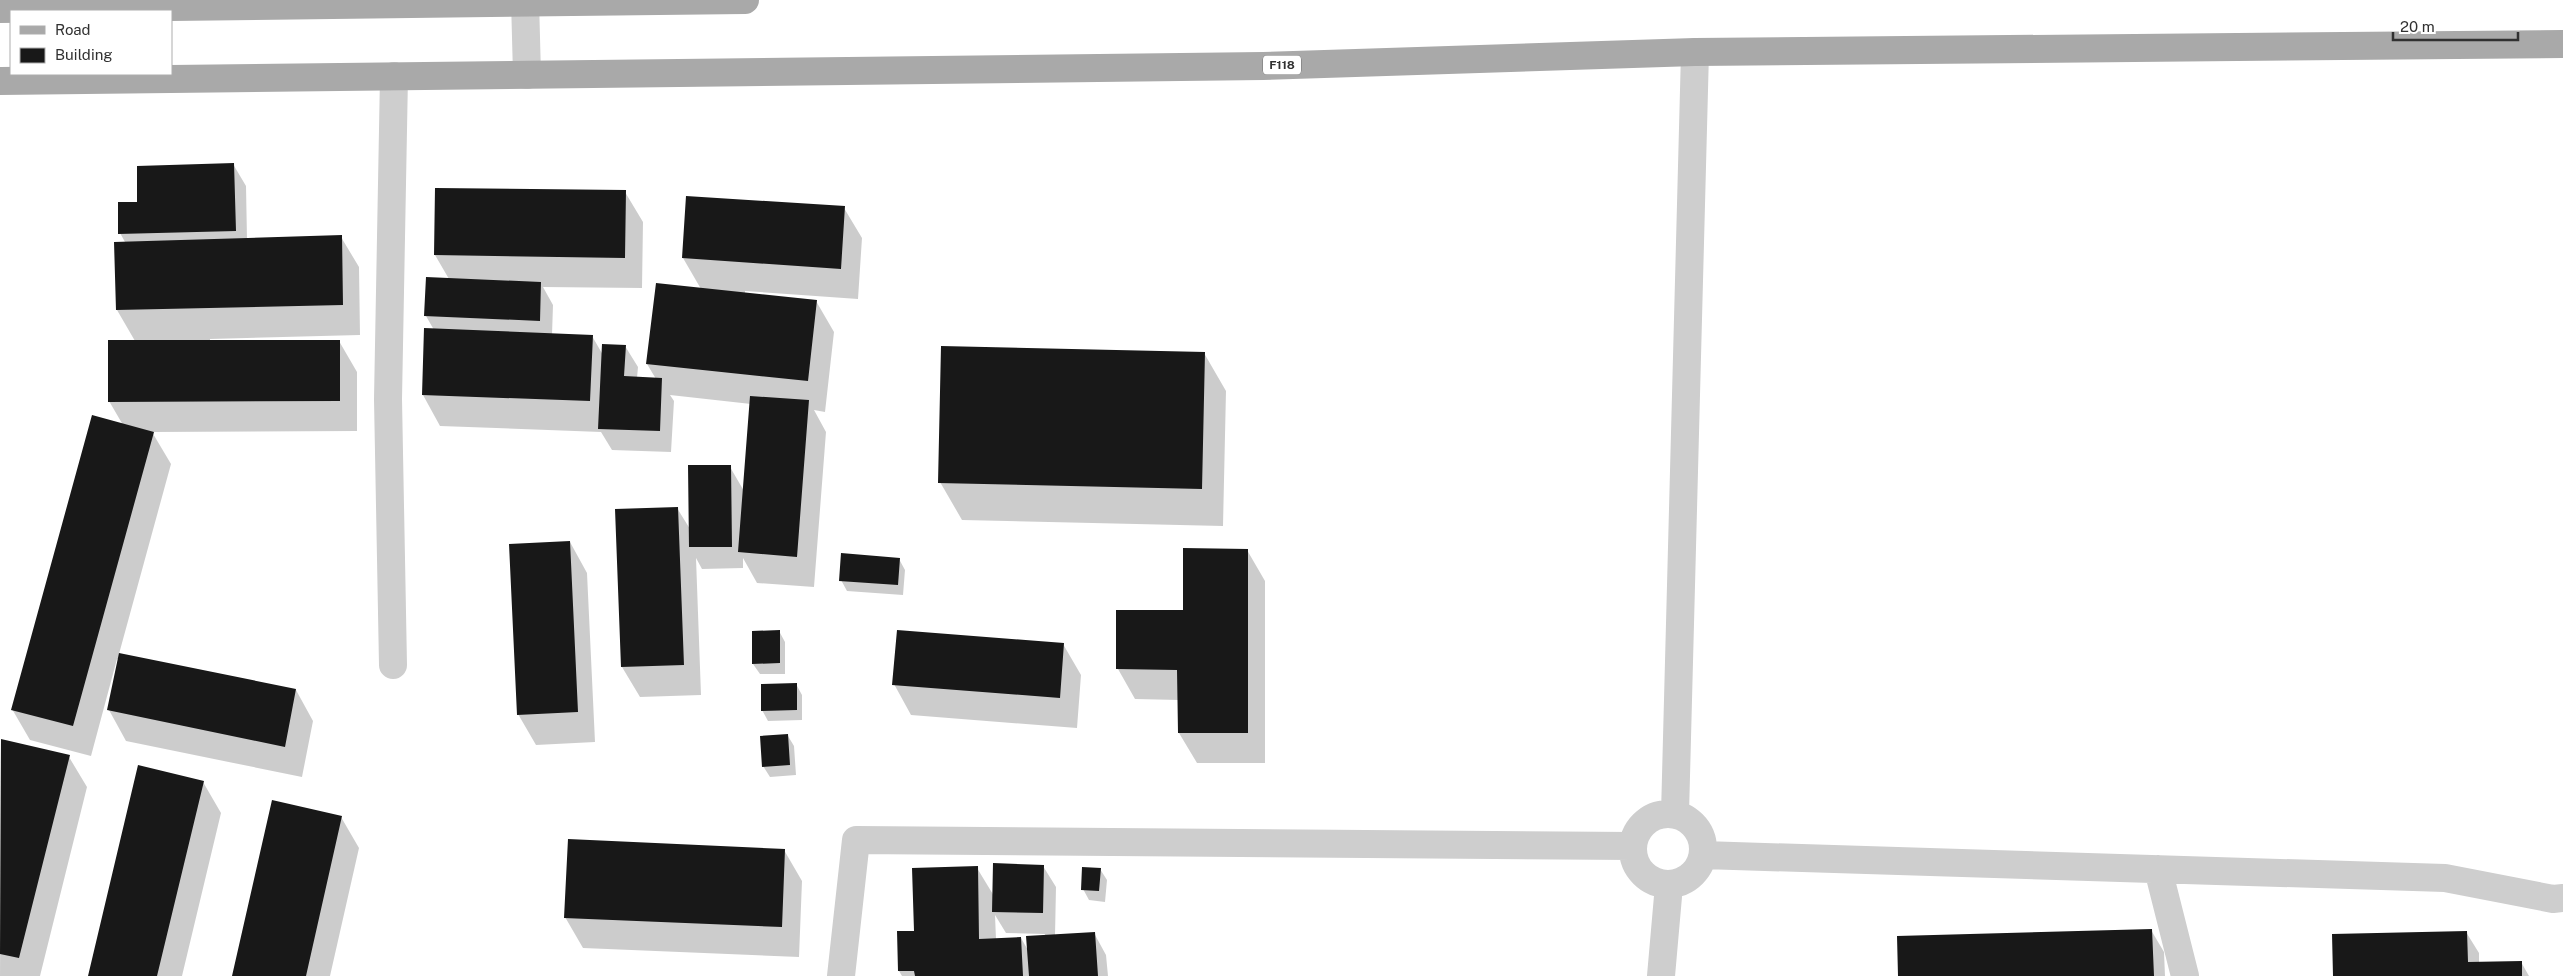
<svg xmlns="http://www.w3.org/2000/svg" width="2563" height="976" font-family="'Public Sans',sans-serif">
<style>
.shadow{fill:#0003;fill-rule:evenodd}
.building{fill:#181818}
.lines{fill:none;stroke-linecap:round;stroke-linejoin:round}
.street{stroke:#cecece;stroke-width:28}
.primary{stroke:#a9a9a9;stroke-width:28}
.labels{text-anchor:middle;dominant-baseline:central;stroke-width:5;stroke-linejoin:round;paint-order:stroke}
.shield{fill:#fff;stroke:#6f6f6f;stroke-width:1}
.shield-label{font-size:12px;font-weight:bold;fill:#313131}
</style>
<rect width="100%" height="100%" fill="#fff"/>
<path class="shadow" d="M233 164 246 186 247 239 341 237 359 267 360 335 210 339V341H339L357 372V431L152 432 171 464 119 654 296 690 313 721 302 777 126 741 109 710 119 660 117 659 91 756 30 740 12 709 123 425 109 401 135 341 117 310 125 242 120 233 138 203Z
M625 192 643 222 642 288 543 287 553 305 552 335 592 336 603 355 625 346 638 367 637 378 656 379 647 364 701 289 683 258 844 208 862 238 858 299 745 291V294L816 301 834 332 825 412 814 410 826 432 814 587 757 583 743 558V568L702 569 696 558 701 695 640 697 622 667 677 508 690 529 730 467 744 491 751 404 670 395 674 401 671 452 612 450 601 432 440 426 423 395 434 330 426 316 427 278 449 279 435 255Z
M1204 353 1226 391 1223 526 962 520 940 482Z
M570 542 587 573 595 742 536 745 518 714Z
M1247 550 1265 581V763H1197L1179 733V700L1135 699 1118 669 1184 611Z
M899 559 905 570 903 595 847 591 841 580Z
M779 631 785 642V674H760L753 664Z
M1063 644 1081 675 1077 728 911 715 894 684Z
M796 684 802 695V720L768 721 762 710Z
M788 736 794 746 796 775 770 777 763 766Z
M1 740 69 757 87 787 40 976H0Z
M203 782 221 813 182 976H89Z
M341 817 359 848 330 976H233Z
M784 850 802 881 799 957 583 948 565 917Z
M1043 866 1056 887 1055 936 1094 933 1106 955 1108 976H902L899 971 898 932H915L977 868 994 896ZM995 915 1006 933 1045 934V936L1029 952 1021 938 996 939Z
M1100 869 1107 880 1105 902 1089 900 1083 889Z
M2151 930 2164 952 2165 976H1900Z
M2466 932 2479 953V963L2521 962 2529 976H2334Z"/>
<path class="building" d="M234 163 236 231 118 234V202H137V166Z
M435 188 626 190 625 258 434 255Z
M686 196 845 206 841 269 682 258Z
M342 235 343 305 116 310 114 242Z
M426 277 541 282 540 321 424 316Z
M656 283 817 300 808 381 646 364Z
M424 328 593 335 590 401 422 395Z
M108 340H340V401L108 402Z
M602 344 626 345 624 376 662 378 660 431 598 429Z
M941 346 1205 352 1202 489 938 483Z
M750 396 809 400 797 557 738 552Z
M92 415 154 432 73 726 11 710Z
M688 465H731L732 547H689Z
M678 507 684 665 621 667 615 509Z
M570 541 578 712 517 715 509 544Z
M1183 548 1248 549V733H1178L1177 670 1116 669V610H1183Z
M841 553 900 558 898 585 839 581Z
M780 630V663L752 664V631Z
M897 630 1064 643 1060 698 892 685Z
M119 653 296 689 285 747 107 710Z
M797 683V710L761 711V684Z
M788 734 790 765 762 767 760 736Z
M1 739 70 755 19 958 0 954Z
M138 765 204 781 157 976H88Z
M272 800 342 816 306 976H232Z
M568 839 785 849 782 927 564 918Z
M993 863 1044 865 1043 913 992 912Z
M978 866 979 939 1021 937 1023 976H915L914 971H898L897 931H914L912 868Z
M1082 867 1101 868 1099 891 1081 890Z
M2152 929 2154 976H1898L1897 936Z
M2467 931 2468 962 2522 961V976H2333L2332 934Z
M1095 932 1098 976H1029L1026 936Z"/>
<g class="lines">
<path class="street" d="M525 0 527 75
M393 665 388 399 394 76
M1633 849a35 35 0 1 1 70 0a35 35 0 1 1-70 0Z
M1675 814 1695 52
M1703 855 2445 878 2553 899 2563 898
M2158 869 2185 976
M841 976 856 840 1632 846
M1661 976 1669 885"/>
<path class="primary" d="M0 9 745 0
M0 81 1263 66 1695 52 2563 44"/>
</g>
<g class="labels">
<rect class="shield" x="1263" y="55.5" width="38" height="19" rx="4"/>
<g class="shield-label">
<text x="1282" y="65">F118</text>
</g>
</g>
<rect x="10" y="10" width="162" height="65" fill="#ffffff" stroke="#adadad"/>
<rect x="20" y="26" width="25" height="8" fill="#a9a9a9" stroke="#adadad"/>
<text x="55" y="35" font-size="15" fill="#313131">Road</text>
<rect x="20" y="48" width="25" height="15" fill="#181818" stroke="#adadad"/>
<text x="55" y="60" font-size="15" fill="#313131">Building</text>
<path d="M2393 32v8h125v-8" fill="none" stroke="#313131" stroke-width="2.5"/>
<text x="2400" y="32" font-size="15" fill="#313131" stroke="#ffffff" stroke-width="4" paint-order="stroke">20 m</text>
</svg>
